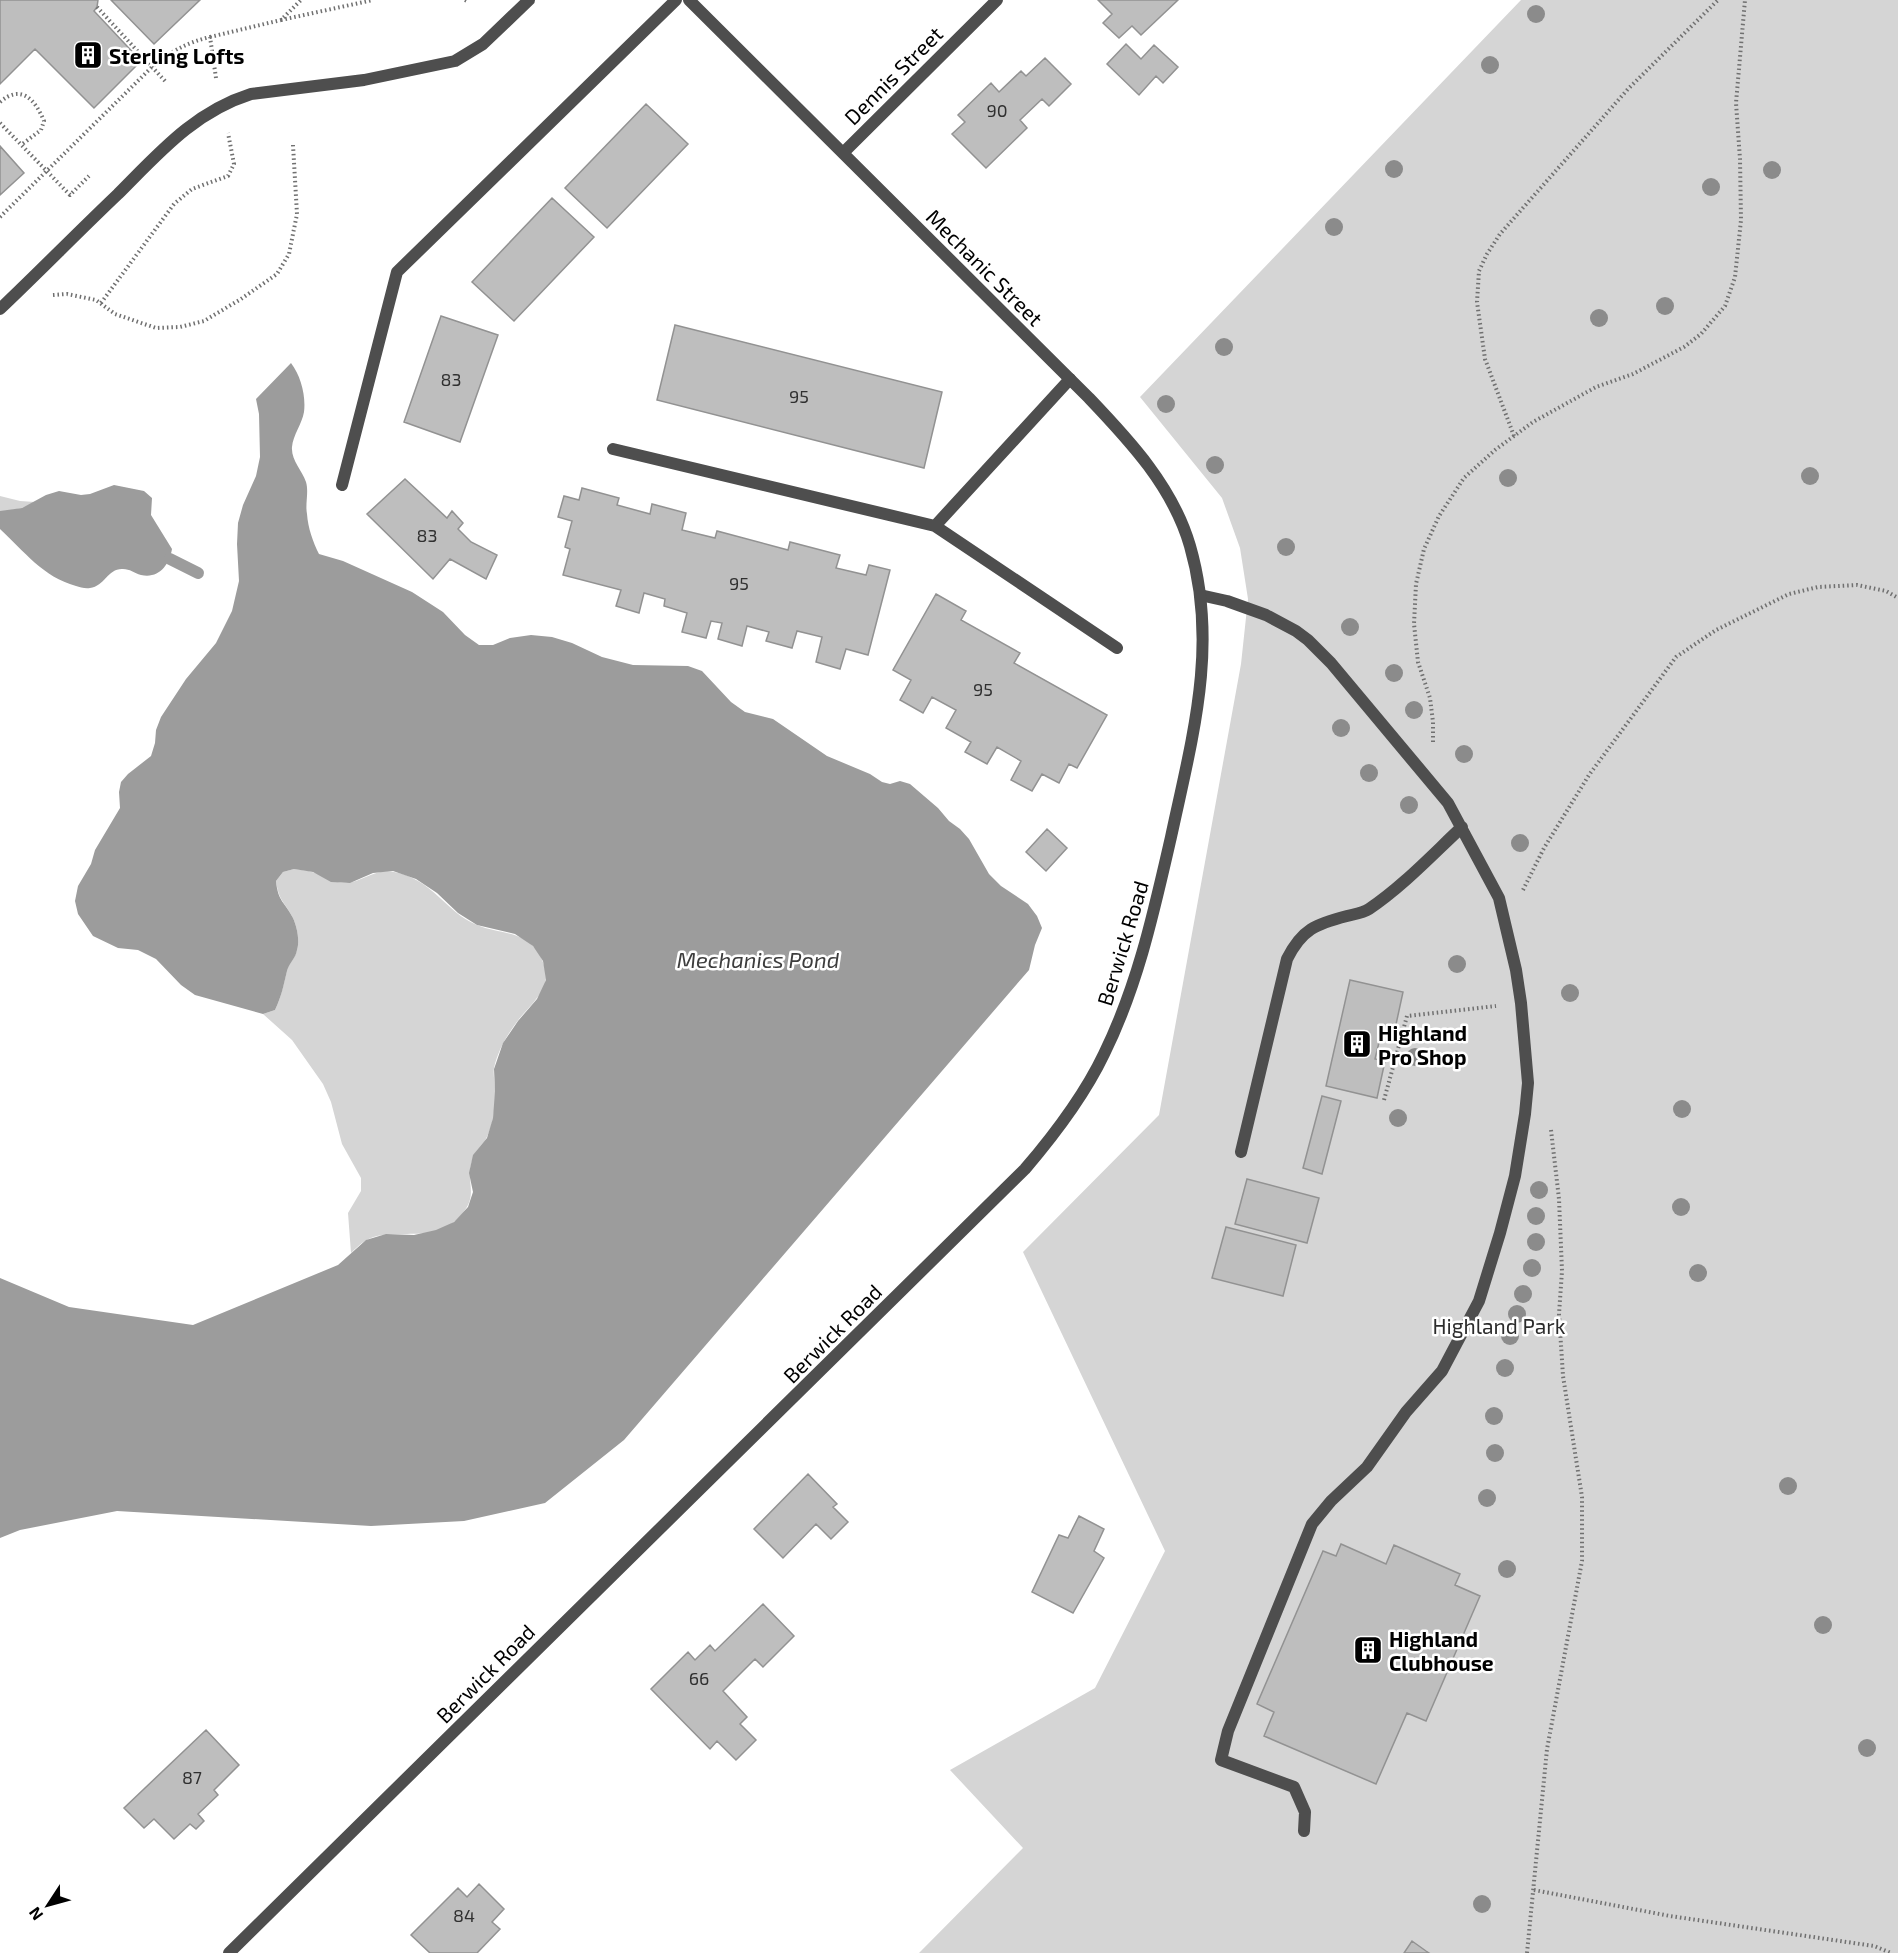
<svg xmlns="http://www.w3.org/2000/svg" width="1898" height="1953" font-family="'Exo 2',sans-serif">
<style>
.green{fill:#d5d5d5}
.water{fill:#9c9c9c}
.lines{fill:none;stroke-linecap:round;stroke-linejoin:round}
.stream{stroke:#9c9c9c;stroke-width:12}
.building{fill:#bebebe;stroke:#929292;stroke-width:1.5}
.path{stroke:#707070;stroke-width:4;stroke-dasharray:1.5 3;stroke-linecap:butt}
.service{stroke:#4e4e4e;stroke-width:12}
.minor{stroke:#4e4e4e;stroke-width:12}
.tree{fill:#8b8b8b}
.labels{text-anchor:middle;dominant-baseline:central;stroke-width:5;stroke-linejoin:round;paint-order:stroke}
.number-label{font-size:18px;fill:#303030}
.poi-label{font-size:21px;font-weight:bold;fill:#000;stroke:#fff;text-anchor:start}
.street-label{font-size:21px;fill:#000;stroke:#fff}
.park-label{font-size:21px;fill:#2c2c2c;stroke:#fff}
.water-label{font-size:22px;font-style:italic;fill:#3d3d3d;stroke:#fff}
</style>
<rect width="100%" height="100%" fill="#fff"/>
<path class="green" d="M1521 0H1898V1953H919L1023 1848 950 1770 1095 1688 1165 1551 1023 1252 1159 1115 1241 664 1248 599 1240 548 1222 498 1140 397Z
M0 496 20 501 35 502 22 508 2 512 0 511Z
M294 869C300 870 307 870 312 872 325 876 332 883 346 883 363 882 375 868 394 872 433 879 445 912 477 925 496 933 517 931 532 945 541 953 546 967 546 978 545 993 528 1008 519 1019 508 1033 498 1050 494 1068 493 1075 495 1083 495 1090 495 1099 495 1109 493 1118 492 1124 489 1133 486 1139 482 1145 475 1151 473 1158 463 1185 483 1195 456 1220 428 1245 389 1225 365 1241 360 1244 355 1249 351 1253L348 1213 361 1191V1178L342 1144 331 1102 323 1084 292 1040 263 1014 275 1010C282 995 283 986 287 971 289 963 296 957 297 950 300 940 297 927 293 918 285 902 279 902 276 881L283 872Z"/>
<path class="water" d="M291 363C301 376 306 396 304 412 302 424 293 435 292 447 291 460 302 470 306 482 309 492 305 504 307 514 308 528 313 542 319 554L343 561 412 592 443 612 465 635 479 645H493L510 638 531 635 552 637 572 643 602 657 633 665 688 666 702 671 731 702 745 712 773 719 827 756 870 774 882 782 890 784 900 781 910 784 938 808 949 821 960 829 969 839 989 874 1001 886 1028 904 1037 916 1042 928 1035 945 1029 970 624 1440 545 1503 464 1521 371 1526 117 1511 20 1530 0 1538V1278L69 1307 193 1325 338 1265 366 1240 386 1234 414 1235 436 1230 454 1222 468 1207 473 1192 469 1173 473 1155 487 1138 493 1118 495 1091 494 1069 503 1043 518 1021 537 999 546 980 543 961 533 946 515 934 477 925 458 913 437 893 416 879 393 871 373 873 350 883 331 882 313 872 294 869 283 872 276 881C278 902 285 902 293 918 297 927 300 940 297 950 296 958 289 963 287 971 283 987 282 995 275 1010L263 1014 195 995 181 985 156 959 138 950 118 948 93 936 78 914 75 901 78 886 91 864 95 850 120 808 119 792 121 782 128 774 151 756 155 743 156 730 161 717 186 679 216 643 232 611 239 581 237 544 238 523 243 505 256 476 260 457 259 414 256 399Z
M114 485 144 491 152 498 151 515 172 549C169 565 159 579 141 575 134 573 130 569 123 569 108 568 105 586 90 588 85 589 80 587 76 586 43 577 24 551 0 529V511L22 508 46 495 59 491 81 495 90 494Z"/>
<g class="lines">
<path class="stream" d="M170 559 198 573"/>
</g>
<path class="building" d="M0 0H98L97 7 94 11 141 61 94 108 35 49 0 84Z
M111 0H200L154 44Z
M1098 0H1178L1141 35 1132 26 1119 38 1103 23 1112 14Z
M1126 44 1141 59 1154 45 1178 67 1163 83 1156 76 1139 95 1107 64Z
M1045 58 1071 84 1049 106 1042 99 1020 120 1027 128 986 168 952 134 965 122 958 115 991 83 999 92 1021 71 1026 76Z
M646 104 688 144 607 228 565 188Z
M0 146 24 173 0 195Z
M552 198 594 237 514 321 472 282Z
M441 316 498 335 460 442 404 422Z
M675 325 942 392 924 468 657 400Z
M405 479 447 518 452 511 463 523 458 529 471 542 497 555 486 579 450 559 433 579 367 514Z
M582 488 619 498 617 505 650 514 652 504 686 513 682 530 715 538 717 531 788 550 790 542 840 555 836 568 866 575 869 565 890 570 868 655 846 649 840 669 816 662 822 637 797 631 792 648 766 641 769 632 747 626 742 646 718 639 722 623 711 621 706 638 682 632 687 613 664 606 665 599 644 593 639 613 616 606 621 590 563 575 570 549 565 547 572 521 558 517 564 496 579 500Z
M936 594 966 611 961 620 1020 653 1014 663 1107 715 1077 768 1069 764 1059 783 1042 774 1032 791 1011 780 1021 761 997 747 987 764 965 752 971 742 946 728 956 710 932 697 923 713 900 700 911 680 893 670Z
M1047 829 1067 848 1046 871 1026 852Z
M1350 980 1403 992 1395 1029 1383 1026 1375 1059 1385 1061 1377 1098 1326 1086Z
M1322 1096 1341 1101 1322 1174 1303 1168Z
M1247 1179 1319 1198 1307 1243 1235 1224Z
M1226 1227 1296 1245 1283 1296 1212 1278Z
M808 1474 837 1504 833 1507 848 1522 831 1539 816 1524 783 1558 754 1529Z
M1079 1516 1104 1529 1094 1551 1104 1558 1073 1613 1032 1592 1059 1535 1068 1538Z
M1341 1544 1386 1564 1394 1545 1460 1574 1455 1585 1480 1596 1426 1721 1407 1713 1376 1784 1264 1736 1274 1712 1257 1704 1323 1551 1336 1556Z
M763 1604 794 1636 763 1667 755 1659 723 1691 747 1717 740 1724 756 1740 736 1760 717 1741 710 1749 651 1689 688 1652 695 1660 710 1645 715 1651Z
M206 1730 239 1765 214 1790 218 1795 198 1814 204 1821 196 1829 190 1824 174 1839 154 1819 144 1828 124 1808Z
M479 1884 504 1909 492 1922 500 1929 477 1953H430L411 1935 458 1888 467 1897Z
M1412 1941 1426 1951 1429 1953H1404Z"/>
<g class="lines">
<path class="path" d="M465 0 467 1
M97 7 165 81
M281 20 373 0
M210 37 281 20 301 0
M0 102C21 84 35 99 44 121L41 130 21 145
M0 123 70 195 89 176
M0 217 156 63C174 50 189 42 210 37L216 78
M53 295 67 294 96 300 115 314 156 328 180 327 204 321 241 299 277 274 289 254 297 214 293 145
M101 303 174 204 192 189 228 176 234 164 228 133
M1514 436 1485 359 1477 302 1479 271 1487 254 1500 234 1628 89 1718 0
M1433 742V722L1430 698 1418 662 1414 624 1416 584 1424 549 1439 516 1464 478 1495 450 1533 422 1596 387 1633 374 1684 347 1701 334 1725 306 1735 277 1741 220 1740 159 1736 103 1745 0
M1523 890 1544 848 1589 775 1676 657 1716 630 1789 594 1818 587 1857 585 1886 591 1898 598
M1384 1100 1407 1016 1496 1006
M1534 1890 1670 1916 1874 1946 1891 1953
M1527 1953 1547 1749 1582 1561V1497L1563 1376 1559 1314 1562 1271 1559 1199 1551 1130"/>
<path class="service" d="M0 309C40 271 78 232 118 194 159 153 194 112 251 94L364 80 455 61 483 44 529 0
M613 449 935 526 1117 648
M342 485 397 272 676 0
M935 526 1070 379
M1200 595 1227 601 1266 615 1296 631 1308 640 1331 663 1448 803 1499 898 1516 970 1521 1003 1528 1083 1525 1114 1515 1176 1500 1233 1479 1301 1442 1371 1406 1412 1367 1467 1331 1501 1312 1524 1228 1731 1221 1760 1294 1787 1305 1812 1304 1831
M1241 1152 1287 959C1302 929 1316 924 1347 916 1355 914 1363 913 1369 909 1403 886 1432 855 1462 827"/>
<path class="minor" d="M843 153 997 0
M229 1953 1025 1169C1055 1134 1084 1096 1104 1054 1138 985 1154 911 1171 837 1192 739 1219 646 1190 546 1173 487 1130 441 1089 398L689 0"/>
</g>
<g class="tree">
<circle cx="1536" cy="14" r="9"/>
<circle cx="1490" cy="65" r="9"/>
<circle cx="1394" cy="169" r="9"/>
<circle cx="1772" cy="170" r="9"/>
<circle cx="1711" cy="187" r="9"/>
<circle cx="1334" cy="227" r="9"/>
<circle cx="1665" cy="306" r="9"/>
<circle cx="1599" cy="318" r="9"/>
<circle cx="1224" cy="347" r="9"/>
<circle cx="1166" cy="404" r="9"/>
<circle cx="1215" cy="465" r="9"/>
<circle cx="1810" cy="476" r="9"/>
<circle cx="1508" cy="478" r="9"/>
<circle cx="1286" cy="547" r="9"/>
<circle cx="1350" cy="627" r="9"/>
<circle cx="1394" cy="673" r="9"/>
<circle cx="1414" cy="710" r="9"/>
<circle cx="1341" cy="728" r="9"/>
<circle cx="1464" cy="754" r="9"/>
<circle cx="1369" cy="773" r="9"/>
<circle cx="1409" cy="805" r="9"/>
<circle cx="1520" cy="843" r="9"/>
<circle cx="1457" cy="964" r="9"/>
<circle cx="1570" cy="993" r="9"/>
<circle cx="1415" cy="1057" r="9"/>
<circle cx="1682" cy="1109" r="9"/>
<circle cx="1398" cy="1118" r="9"/>
<circle cx="1539" cy="1190" r="9"/>
<circle cx="1681" cy="1207" r="9"/>
<circle cx="1536" cy="1216" r="9"/>
<circle cx="1536" cy="1242" r="9"/>
<circle cx="1532" cy="1268" r="9"/>
<circle cx="1698" cy="1273" r="9"/>
<circle cx="1523" cy="1294" r="9"/>
<circle cx="1517" cy="1314" r="9"/>
<circle cx="1510" cy="1336" r="9"/>
<circle cx="1505" cy="1368" r="9"/>
<circle cx="1494" cy="1416" r="9"/>
<circle cx="1495" cy="1453" r="9"/>
<circle cx="1788" cy="1486" r="9"/>
<circle cx="1487" cy="1498" r="9"/>
<circle cx="1507" cy="1569" r="9"/>
<circle cx="1823" cy="1625" r="9"/>
<circle cx="1867" cy="1748" r="9"/>
<circle cx="1482" cy="1904" r="9"/>
</g>
<defs>
<g id="building-square" transform="scale(1.5)"><rect x="-9" y="-9" width="18" height="18" rx="4" fill="#000" stroke="#fff"/><path d="M-4-6H4V6H1V3H-1V6H-4ZM-2.5-4.3h1.7v1.8h-1.7ZM.8-4.3h1.7v1.8H.8ZM-2.5-1h1.7V.8h-1.7ZM.8-1h1.7V.8H.8Z" fill="#fff"/></g>
</defs>
<g fill-rule="evenodd">
<use href="#building-square" x="88" y="55"/>
<use href="#building-square" x="1357" y="1044"/>
<use href="#building-square" x="1368" y="1650"/>
</g>
<g class="labels">
<g class="number-label">
<text x="997" y="110">90</text>
<text x="451" y="379">83</text>
<text x="799" y="396">95</text>
<text x="427" y="535">83</text>
<text x="739" y="583">95</text>
<text x="983" y="689">95</text>
<text x="699" y="1678">66</text>
<text x="192" y="1777">87</text>
<text x="464" y="1915">84</text>
</g>
<g class="poi-label">
<text x="109" y="55">Sterling Lofts</text>
<text x="1378" y="1032">Highland<tspan x="1378" dy="24">Pro Shop</tspan></text>
<text x="1389" y="1638">Highland<tspan x="1389" dy="24">Clubhouse</tspan></text>
</g>
<g class="street-label">
<text transform="translate(893 75) rotate(-45)">Dennis Street</text>
<text transform="translate(985 267) rotate(45)">Mechanic Street</text>
<text transform="translate(1122 943) rotate(-73)">Berwick Road</text>
<text transform="translate(832 1333) rotate(-45)">Berwick Road</text>
<text transform="translate(485 1673) rotate(-45)">Berwick Road</text>
</g>
<g class="park-label">
<text x="1499" y="1325">Highland Park</text>
</g>
<g class="water-label">
<text x="758" y="959">Mechanics Pond</text>
</g>
</g>
<g transform="translate(48 1905) rotate(234)" stroke="#ffffff" stroke-width="4.5" paint-order="stroke">
<path d="M0-4.5L10 22L0 15L-10 22Z" fill="#000000"/>
<text y="-9" font-size="16" font-weight="bold" text-anchor="middle" fill="#000000">N</text>
</g>
</svg>
